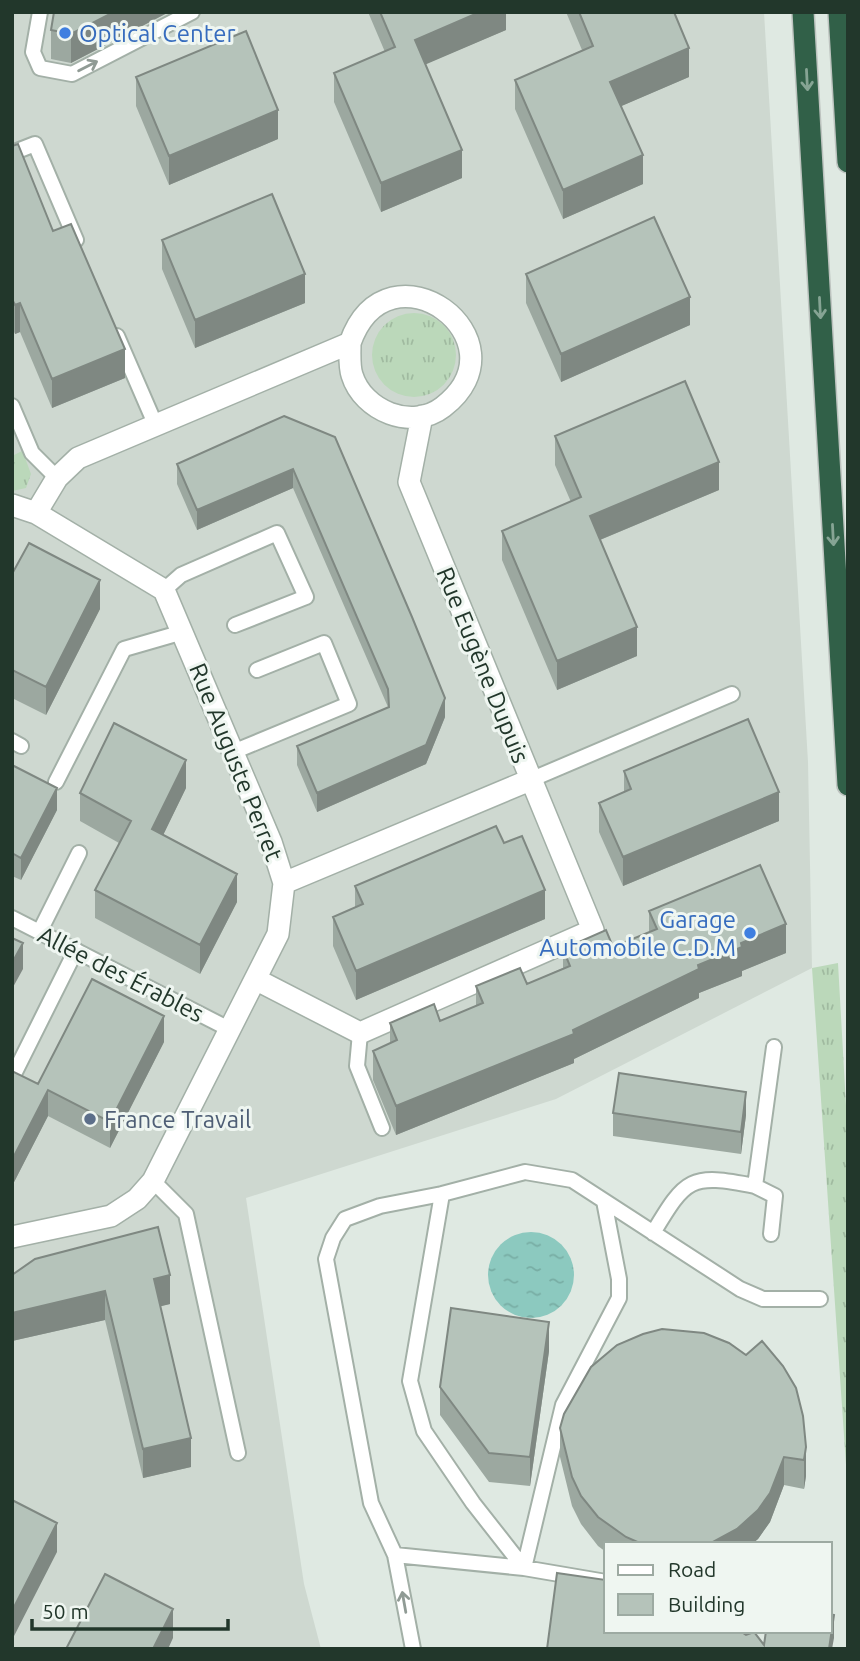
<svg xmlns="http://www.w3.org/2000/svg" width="860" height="1661" font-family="Ubuntu,sans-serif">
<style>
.built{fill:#ced8d0}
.grass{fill:url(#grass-tufts)}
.water{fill:url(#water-ripples)}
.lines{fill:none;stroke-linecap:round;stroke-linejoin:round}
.lane-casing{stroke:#a3b0a7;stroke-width:18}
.street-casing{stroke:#a3b0a7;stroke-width:24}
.highway-casing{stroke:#bdc3bf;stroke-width:24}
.lane{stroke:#fff;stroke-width:14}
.street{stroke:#fff;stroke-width:21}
.highway{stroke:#316048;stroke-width:21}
.wall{fill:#9ca8a0}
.shaded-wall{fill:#7f8882}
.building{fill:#b5c3ba;stroke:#7f8882;stroke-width:2}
.oneway{stroke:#909b95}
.oneway2{stroke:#86a494}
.shop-dot{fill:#3f7fe0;stroke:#eff6f1;stroke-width:2.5}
.service-dot{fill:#5c6f8a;stroke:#eff6f1;stroke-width:2.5}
.labels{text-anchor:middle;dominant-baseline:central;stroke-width:6;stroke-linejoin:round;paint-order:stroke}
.shop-label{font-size:24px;fill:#366cbe;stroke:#eff6f1;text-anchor:start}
.street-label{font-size:24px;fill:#22372b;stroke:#eff6f1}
.service-label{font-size:24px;fill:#4e5e75;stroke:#eff6f1;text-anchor:start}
</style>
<defs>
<pattern id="grass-tufts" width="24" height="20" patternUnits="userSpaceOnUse" patternTransform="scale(1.75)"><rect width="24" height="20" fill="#bbd8ba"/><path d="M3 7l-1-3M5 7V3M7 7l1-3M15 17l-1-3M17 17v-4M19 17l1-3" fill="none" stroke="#a0baa0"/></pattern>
<pattern id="water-ripples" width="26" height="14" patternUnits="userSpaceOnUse" patternTransform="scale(1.75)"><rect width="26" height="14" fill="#8cc9bf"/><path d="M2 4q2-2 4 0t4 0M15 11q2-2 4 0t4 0" fill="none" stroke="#78ada4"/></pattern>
</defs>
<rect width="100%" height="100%" fill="#dfe9e2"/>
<path class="built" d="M12 12H764L808 762 812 968 556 1099 246 1198 304 1584 321 1649H12Z"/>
<path class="grass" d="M372 355a42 42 0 1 1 84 0a42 42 0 1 1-84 0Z
M12 422 31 474 26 488 12 491V456L22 451Z
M838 963 848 1141V1494L812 968Z"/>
<path class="water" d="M488 1275a43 43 0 1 1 86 0a43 43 0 1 1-86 0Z"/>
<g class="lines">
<g class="lane-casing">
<path id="lane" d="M40 12 33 52 40 68 72 74 192 12
M12 153 35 144 76 240
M117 336 156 426
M12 406 32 453 57 478
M164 590 181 575 277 533 306 597 235 625
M12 741 21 746
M233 752 349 704 324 643 257 670
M530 780 732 694
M56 782 124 649 183 632
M12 918 231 1030
M40 931 79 853
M360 1033 357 1066 382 1128
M12 1078 76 950
M153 1181 186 1214 238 1453
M755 1186 775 1196 771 1234
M442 1194 410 1381 424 1431 473 1503 524 1568
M653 1233C686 1178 690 1173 755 1186L774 1047
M395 1555 524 1568 606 1582
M524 1568 563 1405 619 1298V1279L604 1201
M413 1649 395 1555 371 1503 326 1259 333 1238 345 1219 380 1206 442 1194 525 1172 572 1180 740 1289 763 1299H820"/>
</g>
<g class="street-casing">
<path id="street" d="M12 505 36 513 164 590 271 842 284 883 278 934 153 1181 137 1199 111 1216 12 1237
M36 513 57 478 78 458 350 343C388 235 530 340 443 407 412 431 363 411 352 375 349 366 350 353 350 343
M284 883 530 780
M257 980 360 1033 593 930 409 482 422 416"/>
</g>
<g class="highway-casing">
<path id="highway" d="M803 12 848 785
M839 12 848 162"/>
</g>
<use href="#lane" class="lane"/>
<use href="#street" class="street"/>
<use href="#highway" class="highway"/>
</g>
<path class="wall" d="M169 12 71 63 51 59V30Z
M368 12H506V30L425 64 462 178 381 212 334 102V73L385 52Z
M566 12H674L689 77 621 106 643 184 563 219 515 109V80L582 50Z
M136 77 278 139 169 185 136 106Z
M12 146 125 378 52 408 20 332 15 334 12 328Z
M162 240 305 303 195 348 162 269Z
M526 274 690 325 561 382 526 303Z
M284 416 445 717 426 764 317 812 297 765V746L388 707 293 488 197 530 177 484V464Z
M555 436 719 490 600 540 637 656 557 690 502 560V531L571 502 555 465Z
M12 574 100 609 46 715 12 698Z
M12 765 57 810 21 880 12 876Z
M624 771 779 821 623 886 599 832V803L624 792Z
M186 788 163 835 237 902 200 974 95 918V890L119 843 80 821V793Z
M504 843 545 919 356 1000 333 946V917L355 908V886Z
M649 911 786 953 742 971V976L699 993V998L574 1059V1063L396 1135 373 1080V1051L390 1044V1023L440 1021 476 1006V986L527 984 563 968V949L613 947 649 932Z
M164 1042 110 1148 48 1116 12 1186V1071L38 1084Z
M613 1113 746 1115 741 1154 613 1136Z
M12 1275 170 1304 160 1306 191 1467 143 1478 105 1320 12 1341Z
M549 1351 530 1486 489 1482 440 1415V1387Z
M746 1355 796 1388 806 1476 804 1489 784 1485 770 1522 758 1539 752 1544H606V1552L598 1546 581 1524 572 1506 560 1457V1428Z"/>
<path class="shaded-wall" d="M114 12H169L71 63V34Z
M480 12H506V30L415 69V40Z
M689 48V77L610 111V82Z
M278 110V139L169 185V156Z
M462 150V178L381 212V183Z
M643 155V184L563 219V190Z
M305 274V303L195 348V320Z
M690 297V325L561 382V354Z
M20 303V332L15 334V305Z
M125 349V378L52 408V379Z
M719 462V490L590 544V516Z
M293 469V488L197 530V510Z
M100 580V609L46 715V687Z
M637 627V656L557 690V661Z
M445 698V717L426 764 317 812V793Z
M186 760V788L152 858V829Z
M57 788V810L21 880V858Z
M779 792V821L623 886V857Z
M237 874V902L200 974V945Z
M545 890V919L356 1000V971Z
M786 924V953L742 971V976L699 993V998L574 1059V1063L396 1135V1106L573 1030 741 943Z
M23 943V969L12 989V963Z
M164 1016V1042L110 1148V1122Z
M48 1090V1116L12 1186V1160Z
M746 1092V1115L741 1154V1132Z
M170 1275V1304L154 1308V1279Z
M105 1291V1320L12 1341V1313Z
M549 1322V1351L530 1486V1457Z
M191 1438V1467L143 1478V1449Z
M806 1447V1476L804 1489V1460Z
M784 1457V1485L770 1522 758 1539 752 1544H713V1542Z
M57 1523V1552L12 1640V1611Z
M173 1609V1638L168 1649H153Z
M834 1615V1638L832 1649H829Z"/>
<path class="building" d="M54 12H114L71 34 51 30Z
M380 12H480L415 40 462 150 381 183 334 73 395 47Z
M579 12H674L689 48 610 82 643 155 563 190 515 80 593 46Z
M246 31 278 110 169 156 136 77Z
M18 144 53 231 71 224 125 349 52 379 20 303 15 305 12 299V146Z
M272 194 305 274 195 320 162 240Z
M654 217 690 297 561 354 526 274Z
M685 381 719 462 590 516 637 627 557 661 502 531 581 497 555 436Z
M284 416 335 437 412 617 445 698 426 745 317 793 297 746 389 707 388 689 293 469 197 510 177 464Z
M29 543 100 580 46 687 12 670V574Z
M748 719 779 792 623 857 599 803 631 789 624 771Z
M114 723 186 760 152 829 237 874 200 945 95 890 131 821 80 793Z
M12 765 57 788 21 858 12 853Z
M496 826 504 843 522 836 545 890 356 971 333 917 363 904 355 886Z
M760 865 786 924 741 943 742 947 698 965 699 969 573 1030 574 1034 396 1106 373 1051 397 1040 390 1023 434 1004 440 1021 483 1003 476 986 520 968 527 984 570 966 563 949 606 930 613 947 657 929 649 911Z
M12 938 23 943 12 963Z
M92 979 164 1016 110 1122 48 1090 12 1160V1071L38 1084Z
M619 1073 746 1092 741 1132 613 1113Z
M158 1227 170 1275 154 1279 191 1438 143 1449 105 1291 12 1313V1275L35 1259Z
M451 1308 549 1322 530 1457 489 1453 440 1387Z
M662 1329 704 1333 729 1343 746 1355 762 1341 783 1366 796 1388 803 1416 806 1447 804 1460 784 1457 770 1493 758 1510 737 1529 713 1542 699 1544H642L626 1537 598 1517 581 1496 572 1477 560 1428 564 1414 591 1367 617 1345 643 1334Z
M12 1500 57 1523 12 1611Z
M557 1573 606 1580V1631H740L746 1635 754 1632 764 1645 766 1631H830V1614L834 1615 829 1649H547Z
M105 1574 173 1609 153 1649H66Z"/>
<defs><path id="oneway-shaft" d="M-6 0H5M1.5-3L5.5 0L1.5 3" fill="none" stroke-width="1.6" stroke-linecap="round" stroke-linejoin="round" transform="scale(1.75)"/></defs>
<g class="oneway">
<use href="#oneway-shaft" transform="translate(88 66) rotate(-27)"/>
<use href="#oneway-shaft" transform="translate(404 1602) rotate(-100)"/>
</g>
<g class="oneway2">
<use href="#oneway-shaft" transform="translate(807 80) rotate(87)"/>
<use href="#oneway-shaft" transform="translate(820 308) rotate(87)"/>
<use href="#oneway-shaft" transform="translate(833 535) rotate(87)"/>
</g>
<g class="shop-dot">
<circle cx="65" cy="33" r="7"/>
<circle cx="750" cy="933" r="7"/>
</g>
<circle class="service-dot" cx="90" cy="1119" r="7"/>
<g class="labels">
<g class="shop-label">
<text x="79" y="33">Optical Center</text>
<text x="736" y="919" text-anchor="end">Garage<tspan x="736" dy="28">Automobile C.D.M</tspan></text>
</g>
<g class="street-label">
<text transform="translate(483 665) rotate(68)">Rue Eugène Dupuis</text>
<text transform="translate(236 762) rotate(68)">Rue Auguste Perret</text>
<text transform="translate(121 974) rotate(27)">Allée des Érables</text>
</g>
<g class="service-label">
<text x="104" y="1119">France Travail</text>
</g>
</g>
<rect width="860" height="1661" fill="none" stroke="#22372b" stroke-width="28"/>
<rect x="604" y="1542" width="228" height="91" fill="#eff6f1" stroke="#9daaa2" stroke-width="2"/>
<rect x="618" y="1565" width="35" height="10" fill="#ffffff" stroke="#9daaa2" stroke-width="2"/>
<text x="668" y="1577" font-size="21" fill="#22372b">Road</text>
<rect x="618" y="1594" width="35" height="21" fill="#b5c3ba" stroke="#9daaa2" stroke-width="2"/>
<text x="668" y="1612" font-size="21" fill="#22372b">Building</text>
<path d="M32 1619v10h196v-10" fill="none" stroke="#22372b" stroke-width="3.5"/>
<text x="42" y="1619" font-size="21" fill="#22372b" stroke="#eff6f1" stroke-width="5" paint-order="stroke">50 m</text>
</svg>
